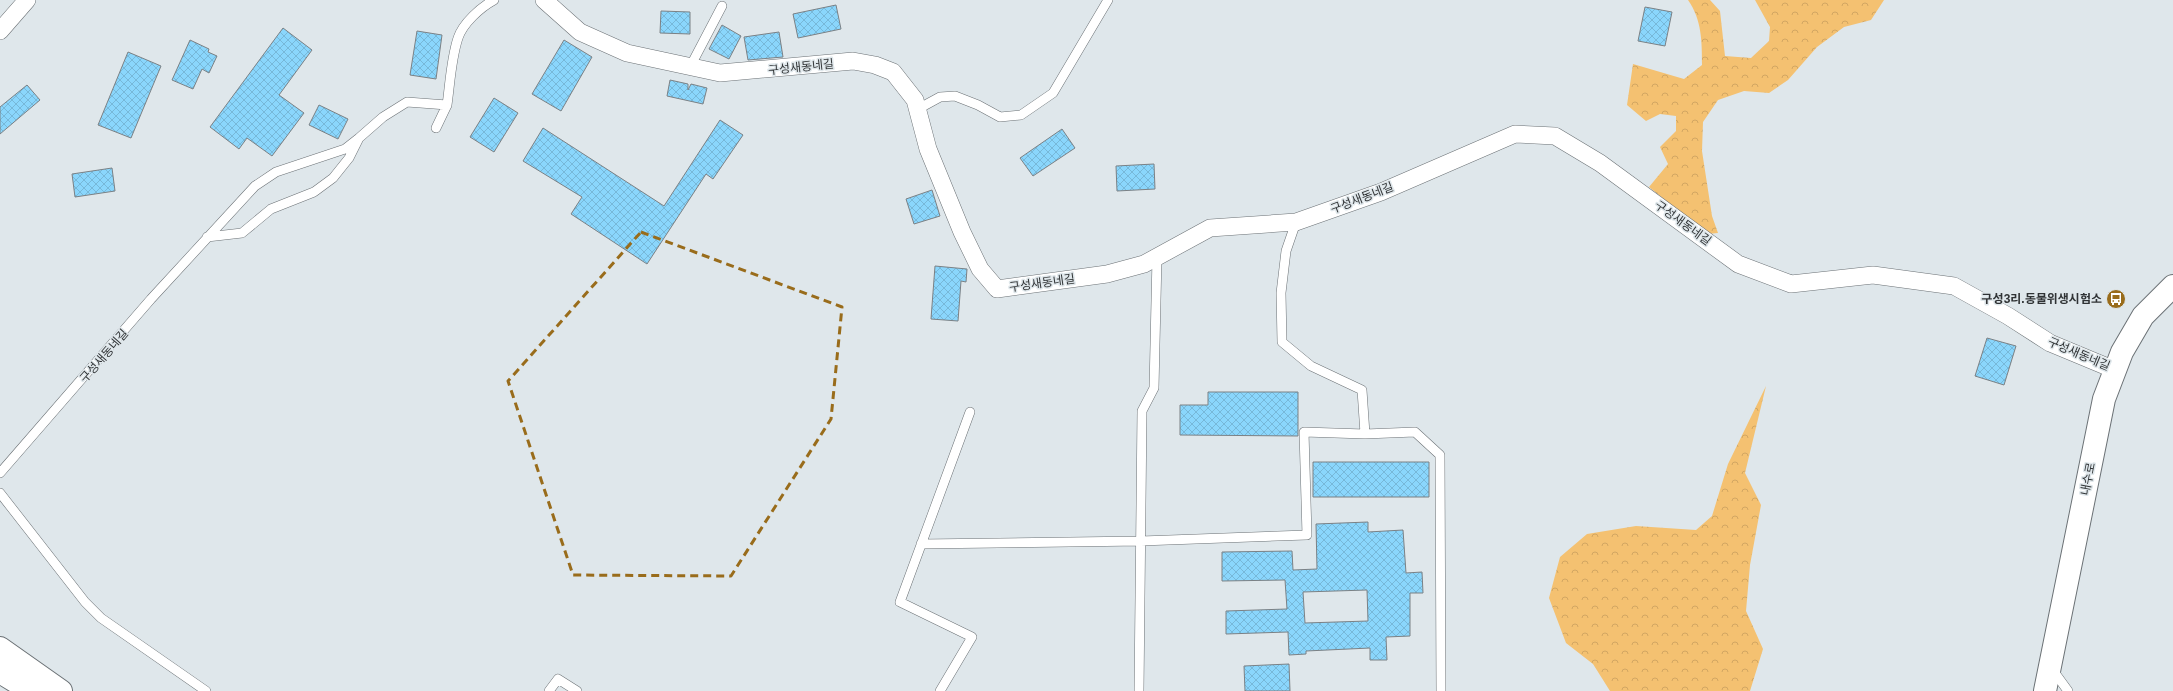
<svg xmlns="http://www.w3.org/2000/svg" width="2173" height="691" font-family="Helvetica,'Noto Sans KR',sans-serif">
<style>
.forest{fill:url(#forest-crowns)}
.building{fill:url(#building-cross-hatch);stroke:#7b8185;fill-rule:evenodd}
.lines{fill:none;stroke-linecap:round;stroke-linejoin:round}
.lane-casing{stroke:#6b7175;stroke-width:10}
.street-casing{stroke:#6b7175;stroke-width:18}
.secondary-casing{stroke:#6b7175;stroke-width:24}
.highway-casing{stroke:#6b7175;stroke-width:24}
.lane{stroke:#fff;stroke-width:9}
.street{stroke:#fff;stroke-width:17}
.secondary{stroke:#fff;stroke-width:22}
.highway{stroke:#fff;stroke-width:22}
.marked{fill:none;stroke:#996c1b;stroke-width:3;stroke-dasharray:8 5;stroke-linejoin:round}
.labels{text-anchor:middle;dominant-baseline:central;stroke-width:3;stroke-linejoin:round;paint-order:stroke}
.street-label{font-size:12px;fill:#303335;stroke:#dfe7eb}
.poi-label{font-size:12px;font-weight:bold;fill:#303335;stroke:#dfe7eb;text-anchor:end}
</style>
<defs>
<pattern id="forest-crowns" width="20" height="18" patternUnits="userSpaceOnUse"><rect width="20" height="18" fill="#f4c171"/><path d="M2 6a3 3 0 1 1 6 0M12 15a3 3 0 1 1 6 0" fill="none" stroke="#d2a662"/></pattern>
<pattern id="building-cross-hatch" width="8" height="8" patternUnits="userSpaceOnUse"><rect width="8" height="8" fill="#8ad6fc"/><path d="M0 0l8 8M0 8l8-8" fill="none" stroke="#77b8d9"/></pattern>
</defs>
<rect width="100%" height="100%" fill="#dfe7eb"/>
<path class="forest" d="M1688 0H1710L1720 11 1725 56 1751 58 1769 41 1770 27 1755 0H1884L1871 20 1844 27 1817 47 1788 80 1769 93 1744 91 1718 100 1703 122 1702 151 1712 216 1718 233 1707 234 1649 187 1668 164 1660 147 1676 131V116L1660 114 1646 121 1627 105 1633 64 1684 79 1702 65C1702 42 1702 20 1688 0Z
M1766 386 1745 473 1761 505 1750 565 1746 611 1763 649 1750 691H1610L1593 664 1566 643 1549 598 1560 557 1587 534 1636 526 1696 530 1712 516 1728 464Z"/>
<path class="building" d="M836 5 841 29 798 38 793 14Z
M1645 7 1672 12 1665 46 1638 41Z
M661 11 690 12V34L660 33Z
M722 25 741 36 729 59 709 49Z
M283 28 312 50 279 95 304 113 272 156 247 138 239 149 210 127Z
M417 31 442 35 436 79 410 75Z
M779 32 783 57 748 60 744 37Z
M190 40 209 49 208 52 217 56 209 73 202 69 193 89 172 80Z
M564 40 592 57 561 111 532 94Z
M128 52 161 66 131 138 98 125Z
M670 80 688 84V90L691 84 707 88 703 104 667 96Z
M27 85 40 100 0 134V107Z
M494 98 518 113 494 152 470 137Z
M319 105 348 119 338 139 309 125Z
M720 120 743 135 713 179 706 174 647 264 571 214 582 197 523 161 543 128 664 206Z
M1062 129 1075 148 1033 176 1020 158Z
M1154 164 1155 189 1117 191 1116 166Z
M112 168 115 191 75 197 72 174Z
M932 190 940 216 914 224 906 199Z
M935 266 967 269 966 282 961 281 958 321 931 319Z
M1987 338 2016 346 2004 385 1975 376Z
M1208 392H1298V436L1180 435V405H1208Z
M1313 462H1429V497H1313Z
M1368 522V532L1403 530 1406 573 1422 572 1423 593H1410V636L1386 637 1387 660H1370V648L1306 651V654L1289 655 1288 632 1226 634V611L1287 609 1285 580 1222 581V552L1292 551 1293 570 1317 569 1316 524ZM1367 590 1368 621 1305 623 1303 592Z
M1289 664 1290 691H1245L1244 666Z"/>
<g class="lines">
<g class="lane-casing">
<path id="lane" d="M690 67 722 6
M918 109 940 97 955 96 978 105 1000 117 1021 115 1053 93 1108 0
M436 128 447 105
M1296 222 1286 251 1281 293 1282 342 1311 366 1362 390 1365 434 1415 432 1440 455 1441 691
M207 237 242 233 271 209 314 192 333 178 349 158 359 138 383 117 407 102 447 105C450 84 451 59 458 38 463 23 481 7 494 0
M0 473 151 299 255 186 276 172 345 149 359 138
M0 493 85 602 101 618 206 691
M921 544 1141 541 1307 535 1304 432 1365 434
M2052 669 2068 691
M549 691 558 679 577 691
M940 691 972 637 900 602 970 412
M1139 691 1142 411 1154 388 1157 257"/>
</g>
<g class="street-casing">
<path id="street" d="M544 0 580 32 627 53 720 73 853 61 875 65 893 72 915 100 928 149 962 232 980 269 997 289 1107 274 1144 264 1210 228 1296 222 1381 192 1515 134 1555 136 1600 163 1738 264 1791 284 1873 275 1954 286 2008 316 2050 343 2115 370
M0 31 27 0"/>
</g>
<g class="secondary-casing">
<path id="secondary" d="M2045 691 2104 399 2122 352 2143 316 2173 286"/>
</g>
<g class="highway-casing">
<path id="highway" d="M0 648 61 691
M0 672 31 691"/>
</g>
<use href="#lane" class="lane"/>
<use href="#street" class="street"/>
<use href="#secondary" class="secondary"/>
<use href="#highway" class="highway"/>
</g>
<path class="marked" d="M641 232 842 307 831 419 731 576 573 575 508 381Z"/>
<defs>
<g id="bus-disc" transform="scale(1)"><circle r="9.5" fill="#996c1b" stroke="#dfe7eb"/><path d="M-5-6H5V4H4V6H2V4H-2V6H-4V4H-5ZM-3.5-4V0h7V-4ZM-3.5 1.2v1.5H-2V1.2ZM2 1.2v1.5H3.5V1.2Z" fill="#fff"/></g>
</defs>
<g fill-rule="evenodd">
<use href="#bus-disc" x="2116" y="299"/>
</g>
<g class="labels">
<g class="street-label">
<text transform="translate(801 67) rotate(-6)">구성새동네길</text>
<text transform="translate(1362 198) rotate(-21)">구성새동네길</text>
<text transform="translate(1683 223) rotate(36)">구성새동네길</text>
<text transform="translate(1042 283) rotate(-8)">구성새동네길</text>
<text transform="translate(2079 354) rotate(23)">구성새동네길</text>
<text transform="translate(104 356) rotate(-49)">구성새동네길</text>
<text transform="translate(2088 479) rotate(-79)">내수로</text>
</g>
<g class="poi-label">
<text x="2102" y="299">구성3리.동물위생시험소</text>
</g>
</g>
</svg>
